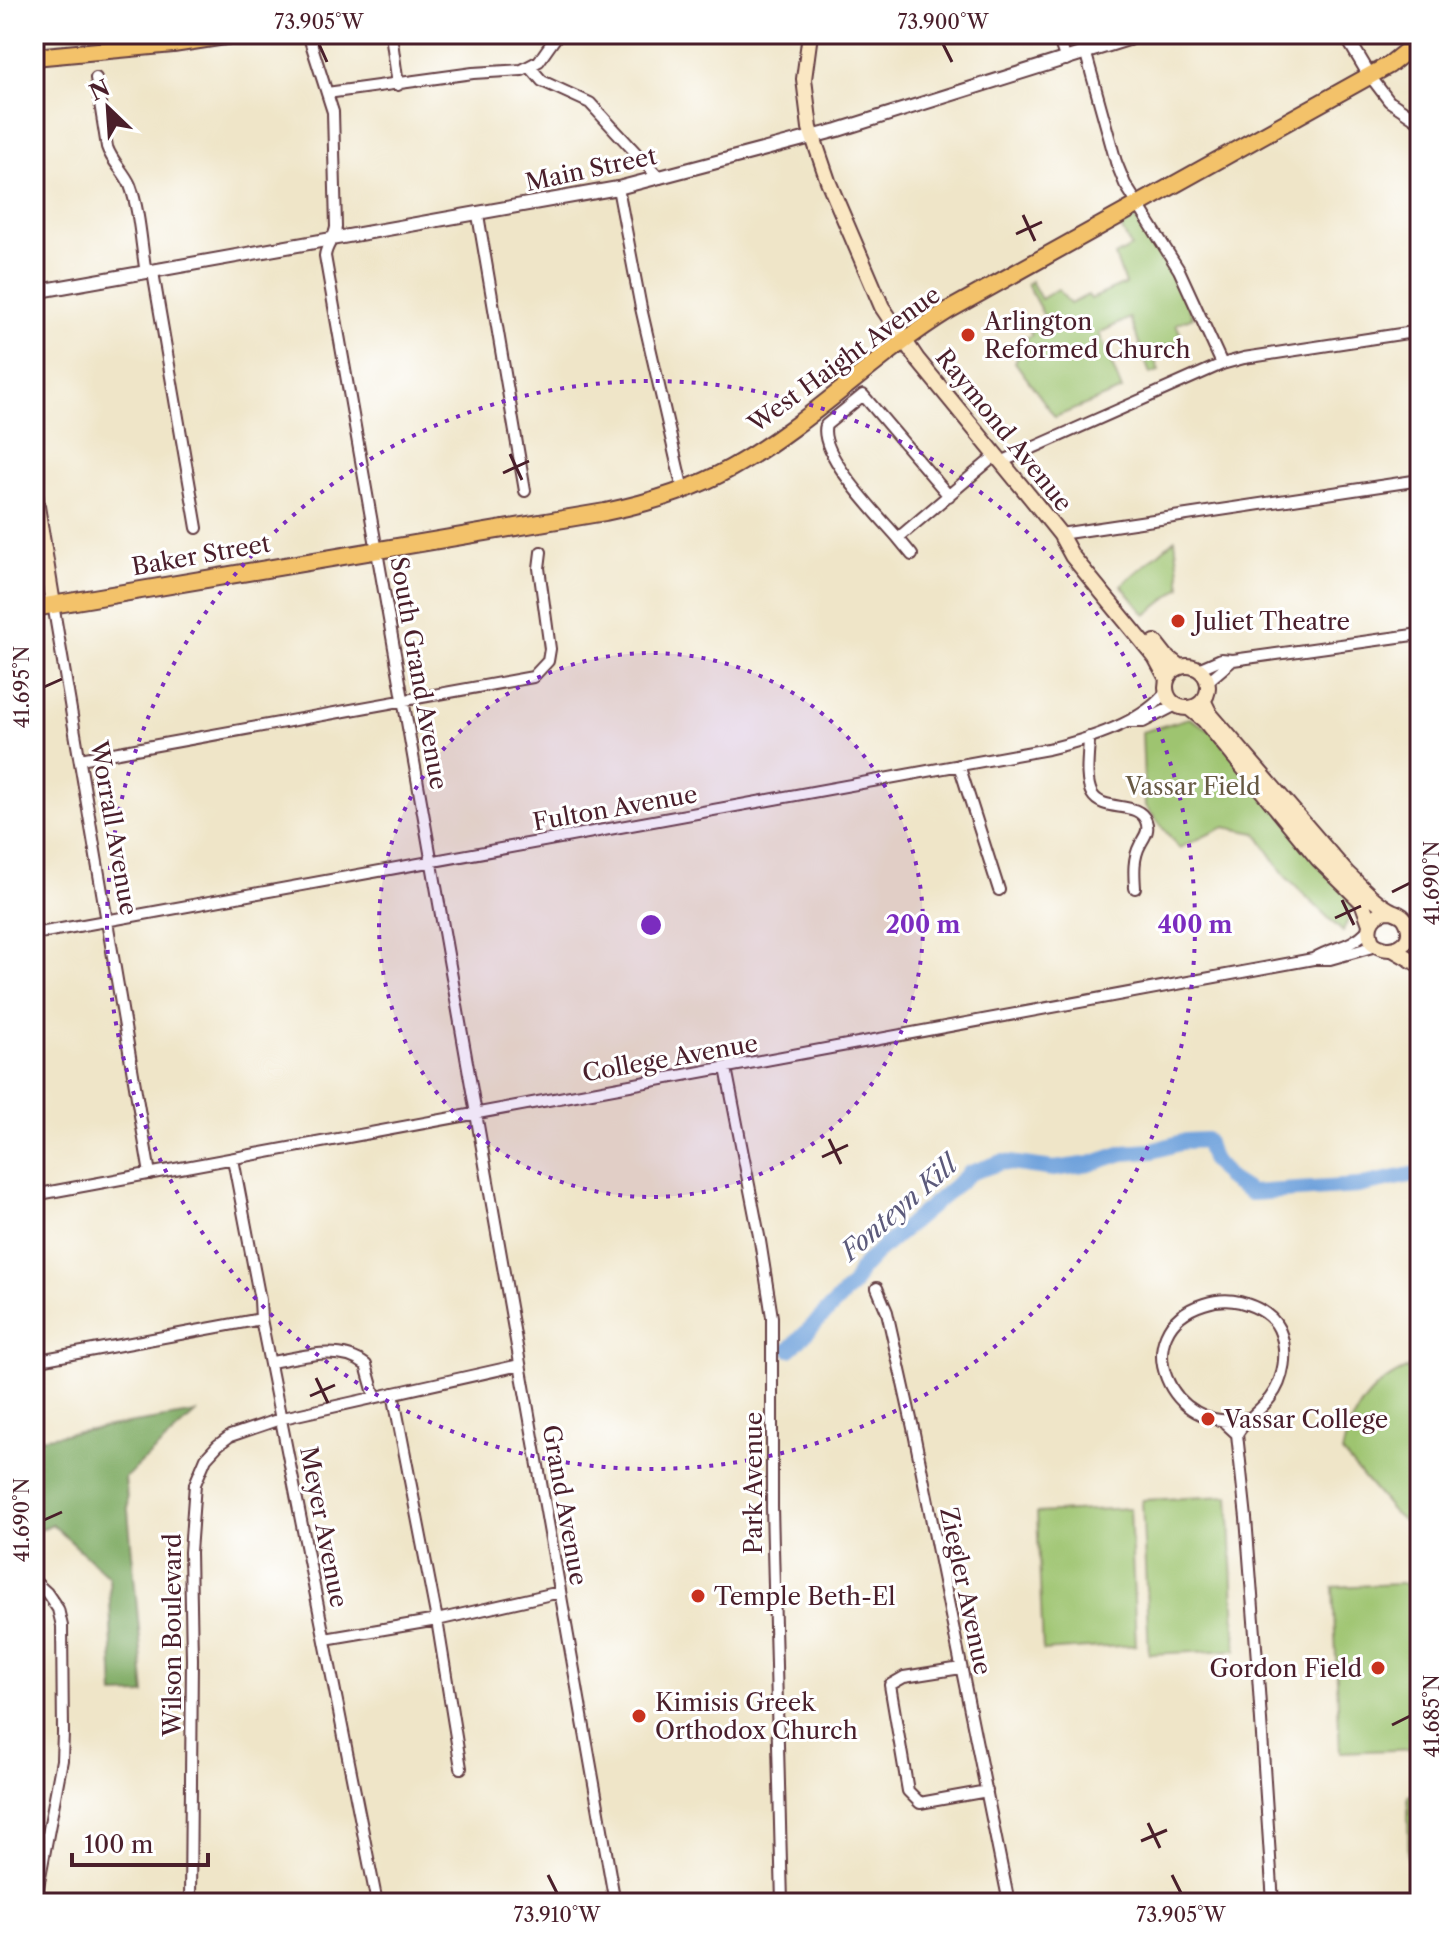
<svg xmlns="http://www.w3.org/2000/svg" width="1454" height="1937" font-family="'Libre Caslon Text',serif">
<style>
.green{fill:#9ec46f;stroke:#74724d;stroke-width:2}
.forest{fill:#7eaa62;stroke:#646446;stroke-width:2}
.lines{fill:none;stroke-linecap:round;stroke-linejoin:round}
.river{stroke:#71a3dc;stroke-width:16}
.minor-casing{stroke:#633d43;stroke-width:14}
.tertiary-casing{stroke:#633d43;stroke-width:16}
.secondary-casing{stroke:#633d43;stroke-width:18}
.trunk-casing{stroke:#633d43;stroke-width:20}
.minor{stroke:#fff;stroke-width:10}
.tertiary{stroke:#fff;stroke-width:12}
.secondary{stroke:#fae7c3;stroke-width:14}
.trunk{stroke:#f3c26a;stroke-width:16}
.ticks{fill:none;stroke:#4a1f2b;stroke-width:3}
.ring{fill:none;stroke:#7b2cbf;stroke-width:4;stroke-dasharray:4 8}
.poi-dot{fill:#c8321e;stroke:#fff;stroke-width:3}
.labels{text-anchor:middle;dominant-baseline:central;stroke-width:6;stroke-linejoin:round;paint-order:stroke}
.street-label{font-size:24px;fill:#4a1f2b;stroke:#fff}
.poi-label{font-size:24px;fill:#4a1f2b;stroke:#fff;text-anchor:start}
.park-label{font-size:24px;fill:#675943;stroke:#fff}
.water-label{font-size:26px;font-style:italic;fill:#5c5a7b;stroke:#fff}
.centre{fill:#7b2cbf;stroke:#fff;stroke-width:4}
.ring-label{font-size:24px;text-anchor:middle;font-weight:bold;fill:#7b2cbf;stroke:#fff;stroke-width:6;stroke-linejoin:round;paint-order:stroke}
.neatline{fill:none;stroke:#4a1f2b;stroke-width:3}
.ticks-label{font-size:20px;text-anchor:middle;fill:#4a1f2b}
</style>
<rect width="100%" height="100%" fill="#fff"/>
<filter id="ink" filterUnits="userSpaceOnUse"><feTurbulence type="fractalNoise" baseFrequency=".0125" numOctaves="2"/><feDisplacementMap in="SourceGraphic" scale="16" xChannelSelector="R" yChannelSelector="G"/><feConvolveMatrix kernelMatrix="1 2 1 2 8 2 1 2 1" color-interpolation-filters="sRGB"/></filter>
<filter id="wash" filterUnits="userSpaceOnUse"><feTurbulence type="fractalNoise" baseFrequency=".006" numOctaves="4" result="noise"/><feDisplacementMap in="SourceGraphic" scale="32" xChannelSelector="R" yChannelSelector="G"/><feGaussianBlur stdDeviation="1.8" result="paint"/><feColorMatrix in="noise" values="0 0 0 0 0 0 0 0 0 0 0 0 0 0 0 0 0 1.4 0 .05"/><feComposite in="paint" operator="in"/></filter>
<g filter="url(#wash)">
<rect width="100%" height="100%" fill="#efe5c8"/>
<path class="green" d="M1135 218 1172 273 1193 317 1176 324 1183 339 1152 353 1159 371 1150 374 1130 318 1099 333 1122 390 1055 417 1015 362 1024 340 1032 335 1028 327 1045 318 1027 284 1031 281 1041 299 1058 289 1070 304 1088 295 1091 299 1125 284 1115 256 1131 247 1119 224Z
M1175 539 1181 587 1146 615 1121 585Z
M1189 718 1211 730 1355 901 1343 932 1286 877 1256 833 1224 827 1179 848 1145 806 1142 732Z
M1420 1364V1535L1392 1511 1342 1453C1351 1409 1376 1377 1420 1364Z
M1229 1496 1236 1650 1149 1654 1142 1500Z
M1130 1508 1136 1645 1043 1651 1037 1513Z
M1420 1583V1749L1340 1752 1333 1587Z
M1408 1795H1420V1891H1409Z"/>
<path class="forest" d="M196 1413 125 1478 145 1694 114 1695 109 1577 52 1524 34 1533V1439Z"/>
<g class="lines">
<path class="river" d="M790 1349 853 1285 860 1270 876 1253 970 1173 1002 1162 1054 1169 1090 1164 1123 1153 1152 1151 1186 1141 1206 1140 1212 1159 1229 1179 1251 1193 1358 1186 1420 1173"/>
</g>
</g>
<g filter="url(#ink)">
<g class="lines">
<g class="minor-casing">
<path id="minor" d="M308 34 333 112 336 227C335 238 326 245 325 256L615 1903
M391 34 398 85
M1057 34 1066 60
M1086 54 1116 162 1125 184 1179 270 1222 364
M530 67 542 81 590 103 659 178
M1370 76 1389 101 1420 122
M96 78 107 147C112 162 124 171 130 185 140 212 141 245 146 273
M327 93 473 73 522 70 539 61 558 34
M618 188 641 308 683 490
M478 215 525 491
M153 272 197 528
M1001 462 1222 364 1244 358 1420 331
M1060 534 1420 480
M898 538C879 516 817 453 826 425L863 395 949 496
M912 555 898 538 995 456
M53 604 150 1174
M1233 660 1420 634
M1198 669 1221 659 1233 660 1207 682
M1128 722H1143L1176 705
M1089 737C1089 753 1084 779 1092 794 1103 813 1138 800 1146 821 1150 831 1144 837 1140 845 1133 858 1134 873 1135 888
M80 759 533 677 548 661 550 649 539 568 541 552
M959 765 999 890
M1369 929C1348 950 1336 945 1313 959H1330L1376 946
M34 934 1048 749C1086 740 1142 723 1166 692
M726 1068 760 1241 772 1317V1507L782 1903
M233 1159 260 1300 261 1319 377 1903
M34 1195 1313 959
M877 1288 887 1312 913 1428 1009 1903
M34 1361 261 1319
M271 1362C301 1357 340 1344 366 1365L375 1397
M393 1393 437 1620 461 1768
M1224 1422 1237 1434 1246 1518 1257 1660 1273 1903
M1237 1434C1246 1419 1259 1412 1270 1398 1284 1380 1289 1351 1279 1329 1272 1314 1255 1306 1240 1302 1228 1299 1216 1300 1204 1304 1124 1329 1170 1438 1247 1418
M34 1581 47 1593 58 1609 62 1626 63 1733 62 1760 35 1903
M325 1639 437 1620 560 1592
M961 1668 904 1677 890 1685 908 1791 920 1803 987 1791
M190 1903 192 1659 190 1552 195 1484 206 1458 218 1445 230 1436 283 1418 520 1365"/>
</g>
<g class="tertiary-casing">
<path id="tertiary" d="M1345 34 1370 76
M34 292 618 188 838 130 1144 34"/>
</g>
<g class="secondary-casing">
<path id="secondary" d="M810 34 804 79 810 128 828 181 882 307 917 359 1031 498 1060 534 1072 556 1155 657 1167 679
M34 488 53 604
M1155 642 1166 656 1180 667
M1166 687a21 21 0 1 1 42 0a21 21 0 1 1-42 0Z
M1203 700 1210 714 1347 873C1361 886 1375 903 1392 911 1399 914 1404 915 1407 923 1417 946 1387 957 1372 942 1365 925 1373 911 1391 911
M1189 708 1204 720 1318 859 1362 902 1370 924
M1394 950 1420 965"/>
</g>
<g class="trunk-casing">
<path id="trunk" d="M34 57 173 44 238 34
M34 608 605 512C649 503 692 490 731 468 810 424 873 357 949 310L1389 65 1420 40"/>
</g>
<use href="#minor" class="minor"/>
<use href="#tertiary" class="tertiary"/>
<use href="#secondary" class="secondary"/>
<use href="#trunk" class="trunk"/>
</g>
</g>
<path class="ticks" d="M319 44 327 62M943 44 952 62M1023 215 1035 241M1016 234 1042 222M510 454 522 480M503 473 529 461M44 687 62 679M1392 892 1410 883M1342 900 1354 925M1335 918 1361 906M829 1139 841 1164M822 1157 848 1145M316 1378 328 1403M310 1396 335 1385M44 1520 62 1512M1392 1725 1410 1716M1148 1823 1160 1848M1141 1841 1167 1830M548 1875 557 1893M1172 1875 1181 1893"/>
<circle cx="651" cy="925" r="272" fill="#7b2cbf" fill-opacity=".12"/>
<g class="ring">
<circle cx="651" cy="925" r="272"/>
<circle cx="651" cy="925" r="544"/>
</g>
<g class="poi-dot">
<circle cx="968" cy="335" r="8"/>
<circle cx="1178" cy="621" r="8"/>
<circle cx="1208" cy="1419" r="8"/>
<circle cx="698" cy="1596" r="8"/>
<circle cx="1378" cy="1668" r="8"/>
<circle cx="639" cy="1716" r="8"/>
</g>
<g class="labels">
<g class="street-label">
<text transform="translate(591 169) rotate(-12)">Main Street</text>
<text transform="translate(844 359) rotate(-36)">West Haight Avenue</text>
<text transform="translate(1004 430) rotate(51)">Raymond Avenue</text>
<text transform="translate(201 555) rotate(-10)">Baker Street</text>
<text transform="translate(419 673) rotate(80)">South Grand Avenue</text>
<text transform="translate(615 808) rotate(-10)">Fulton Avenue</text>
<text transform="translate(114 828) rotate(80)">Worrall Avenue</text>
<text transform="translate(670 1058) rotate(-10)">College Avenue</text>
<text transform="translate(753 1483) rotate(-90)">Park Avenue</text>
<text transform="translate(565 1505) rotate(80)">Grand Avenue</text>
<text transform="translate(324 1527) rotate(79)">Meyer Avenue</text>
<text transform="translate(966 1591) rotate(78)">Ziegler Avenue</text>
<text transform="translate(172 1635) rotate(-90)">Wilson Boulevard</text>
</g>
<g class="poi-label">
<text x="984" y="321">Arlington<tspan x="984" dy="28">Reformed Church</tspan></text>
<text x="1194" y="621">Juliet Theatre</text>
<text x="1224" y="1419">Vassar College</text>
<text x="714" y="1596">Temple Beth-El</text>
<text x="1362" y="1668" text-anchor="end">Gordon Field</text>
<text x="655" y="1702">Kimisis Greek<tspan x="655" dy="28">Orthodox Church</tspan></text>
</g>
<g class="park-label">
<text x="1193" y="786">Vassar Field</text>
</g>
<g class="water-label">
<text transform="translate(899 1208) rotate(-41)">Fonteyn Kill</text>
</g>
</g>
<circle cx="651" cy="925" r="12" class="centre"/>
<g class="ring-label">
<text x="923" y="933">200 m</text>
<text x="1195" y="933">400 m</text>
</g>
<rect width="1454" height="1937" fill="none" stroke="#fff" stroke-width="88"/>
<g transform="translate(108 108) rotate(335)" stroke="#ffffff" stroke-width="6" paint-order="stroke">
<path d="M0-6L14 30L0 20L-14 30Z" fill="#4a1f2b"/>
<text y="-12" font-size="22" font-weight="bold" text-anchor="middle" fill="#4a1f2b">N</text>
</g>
<path d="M72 1853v12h136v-12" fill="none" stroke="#4a1f2b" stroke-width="4"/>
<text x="84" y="1853" font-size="24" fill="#4a1f2b" stroke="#ffffff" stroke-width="6" paint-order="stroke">100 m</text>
<rect x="44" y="44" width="1366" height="1849" class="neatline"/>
<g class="ticks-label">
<text x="319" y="29">73.905°W</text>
<text x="943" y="29">73.900°W</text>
<text transform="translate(22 687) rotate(-90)" y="7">41.695°N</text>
<text transform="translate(1432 883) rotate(-90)" y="7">41.690°N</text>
<text transform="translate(22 1520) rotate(-90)" y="7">41.690°N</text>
<text transform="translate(1432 1716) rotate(-90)" y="7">41.685°N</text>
<text x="557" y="1922">73.910°W</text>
<text x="1181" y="1922">73.905°W</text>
</g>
</svg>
